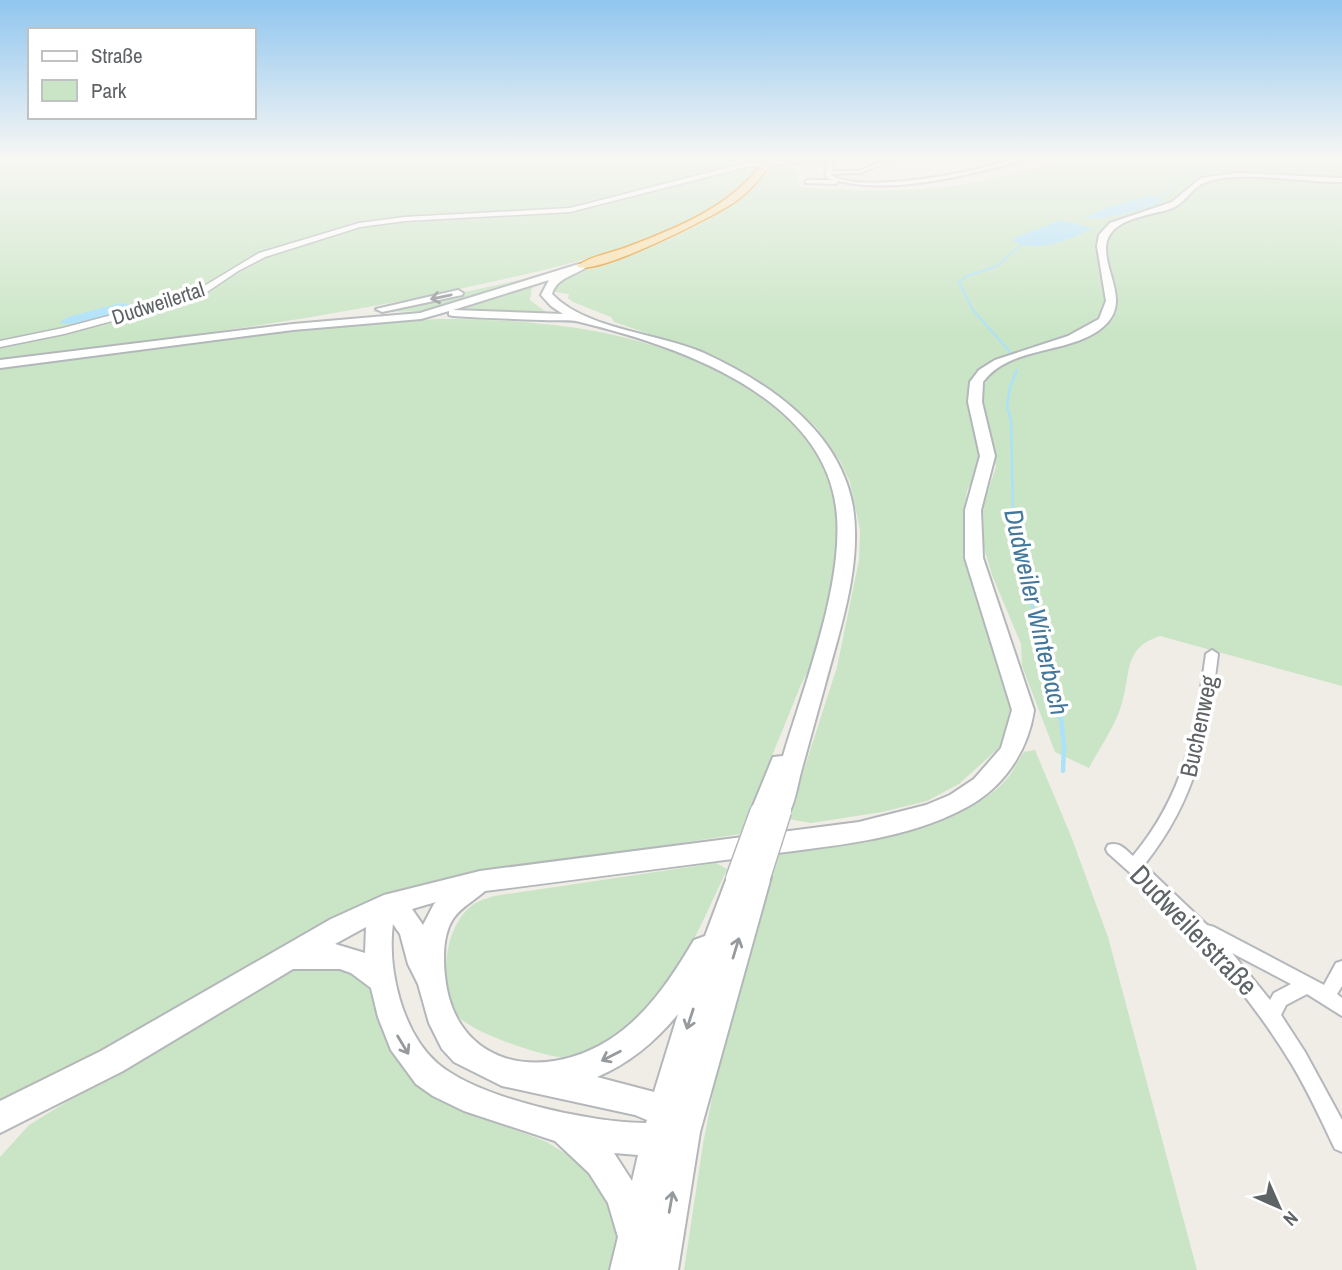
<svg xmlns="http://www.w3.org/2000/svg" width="1342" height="1270" font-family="'Archivo Narrow',sans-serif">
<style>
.green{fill:#c9e5c5}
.water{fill:#ace1fa}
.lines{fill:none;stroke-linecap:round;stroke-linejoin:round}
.stream-far3{stroke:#ace1fa;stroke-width:2}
.stream-far2{stroke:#ace1fa;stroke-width:2.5}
.stream-far1{stroke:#ace1fa;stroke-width:3.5}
.stream{stroke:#ace1fa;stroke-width:4.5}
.minor-casing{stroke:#b4b7bb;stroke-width:4}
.tertiary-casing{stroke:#b4b7bb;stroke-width:3}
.secondary-casing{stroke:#b3b7ba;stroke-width:4}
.trunk-casing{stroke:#e98c0e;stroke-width:3}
.minor{fill:#fff;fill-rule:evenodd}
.tertiary{fill:#fff;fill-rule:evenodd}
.secondary{fill:#fff;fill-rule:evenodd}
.trunk{fill:#f8dda4;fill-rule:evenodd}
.secondary-bridge-casing{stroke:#b3b7ba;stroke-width:27;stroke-linecap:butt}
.trunk-bridge-casing{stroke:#e98c0e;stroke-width:11;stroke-linecap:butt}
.secondary-bridge{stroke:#fff;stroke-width:24}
.trunk-bridge{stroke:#f8dda4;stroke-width:10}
.oneway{stroke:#969a9c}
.labels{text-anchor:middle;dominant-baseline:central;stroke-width:7;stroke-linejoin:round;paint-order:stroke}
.far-street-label{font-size:21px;fill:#5e6366;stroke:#fff}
.street-label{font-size:24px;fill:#5e6366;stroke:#fff}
.water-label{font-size:26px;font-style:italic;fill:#43779b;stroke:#fff}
.near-street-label{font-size:28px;fill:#5e6366;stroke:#fff}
</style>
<rect width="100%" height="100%" fill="#f0ede7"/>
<path class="green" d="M0 159H763L762 162 737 160 738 167 761 165C710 235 564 266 482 284 323 320 162 339 0 361Z
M1068 159H1342V178H1285L1275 174 1199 180 1191 183 1174 202 1109 225 1099 234 1097 257 1106 295 1104 309 1095 324 991 362 977 371 968 383 967 398 981 439 976 472 967 491 964 509 966 541 1015 713 1002 745 959 784 927 801 882 812 811 823 788 819 837 667 859 560 860 530 850 482 840 461 815 426 779 395 719 358 614 322 611 317 573 302 568 298 569 294 555 292 556 286C574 268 607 263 630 255 671 240 753 204 772 164L784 163 786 168H794L800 188C845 190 890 192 936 188 980 184 1026 172 1068 159Z
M1242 178 1342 181V686L1160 636C1123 648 1131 673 1122 703 1116 725 1100 747 1089 768L1055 752 1022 666 1021 644 992 575 984 548 983 506 996 467 982 393 988 376 1007 363C1030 355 1098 337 1111 320 1130 295 1101 265 1109 237 1115 219 1160 213 1176 206 1188 201 1192 187 1204 182 1216 178 1230 178 1242 178Z
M534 277 536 278 430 311 371 312Z
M525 286 532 287 530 300 550 315 457 311 455 308Z
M438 319C482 319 526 321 570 327 664 340 809 389 835 492 842 518 840 550 836 577 832 603 824 634 814 659 810 670 802 680 798 692 779 739 759 787 740 834L511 869 469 873 401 894 0 1107V366L276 330Z
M1035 750 1071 836 1108 937 1197 1270H684L703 1144 722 1047 775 855C843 843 966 833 1010 775 1015 768 1019 759 1024 752Z
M716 863 727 869C707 913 662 1016 621 1040 613 1045 581 1058 571 1058 550 1060 470 1032 458 1016 438 988 443 930 470 907 476 901 486 899 494 896Z
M311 963 350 967 377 992 379 1015 390 1050 406 1072 436 1099 547 1142 574 1159 598 1182 612 1209 617 1242 615 1270H0V1157L29 1125 254 986Z"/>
<path class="water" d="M1150 195 1165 200C1151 209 1100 221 1084 218L1108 207Z
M1060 220 1093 228C1072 239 1037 254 1013 241L1015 238Z
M120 303 129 304C114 318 79 326 59 323L68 317Z"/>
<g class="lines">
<path class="stream-far3" d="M1188 173 1238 174
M1157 197 1171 192 1173 183 1183 174
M1010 352 972 309 959 282 967 276 997 266 1023 243"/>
<path class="stream-far2" d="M1013 511 1011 421 1007 406 1010 387 1017 370"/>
<path class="stream-far1" d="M1013 509 1025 579 1059 702"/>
<path class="stream" d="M1059 700 1064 746 1063 771"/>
<g class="minor-casing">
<path id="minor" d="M822 159H827L834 163 831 171H859L889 159H895L860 173 830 174C854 193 948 176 978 169 993 166 1010 158 1025 159 1014 164 1001 166 989 169 941 181 887 192 838 181L836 184 805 183 807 180H835L829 179 825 174 829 164Z
M1212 650 1218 654C1208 736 1197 799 1144 865L1207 925 1214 927 1324 985 1336 963 1342 961V986L1337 994 1342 998V1016L1307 994 1286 1005 1281 1015 1305 1052 1342 1120V1152L1335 1149C1321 1120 1308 1091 1291 1063 1242 983 1179 915 1108 853L1106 849 1108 845C1119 841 1125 849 1133 856 1185 793 1195 732 1206 654ZM1232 953 1291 984 1274 993 1270 1000Z"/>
</g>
<g class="tertiary-casing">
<path id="tertiary" d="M814 159H841L746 167 570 212 405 221 360 227 265 257 238 271 207 292 186 301 64 334 0 347V341L63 328 180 297 201 288 259 253 359 223 405 217 570 208 746 163Z"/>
</g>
<g class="secondary-casing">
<path id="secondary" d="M1238 173 1342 178V182C1306 183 1234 169 1204 183 1190 189 1185 204 1170 209 1149 216 1108 218 1106 247 1105 275 1131 303 1103 327 1070 355 1010 345 983 382L982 402 995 456 981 510 983 558 1034 710C1028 751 1004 787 967 807 903 842 826 846 755 856 665 868 575 880 485 891 475 900 461 907 453 919 443 934 443 958 445 976 454 1066 541 1083 609 1040 647 1016 672 977 694 940L705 936 729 872 738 869 748 873 758 867 767 870 771 877 700 1132 678 1270H610L618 1237 608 1203 589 1173 555 1141 464 1111 433 1096 416 1084 391 1050 378 1017 371 988 351 973 340 969H293L123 1071 0 1133V1101L101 1051 331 919 384 895 480 871 859 822 926 805 950 795 974 779 1001 748 1012 710 965 558V510L980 456 968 402 970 382 979 370 995 360 1068 336 1099 319 1106 301 1097 246 1099 235 1110 223 1172 202 1201 178ZM436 902 434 904 423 925 412 909ZM393 924 400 934 408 964 418 984 429 1023 442 1049 454 1062 502 1086 635 1115 647 1120 646 1123C591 1123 479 1099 437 1063 402 1032 387 969 393 924ZM366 927 365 953 335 944ZM678 1014 654 1092 597 1077C630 1063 656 1041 678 1014ZM614 1153 638 1155 632 1181Z
M579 264 588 266C575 276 557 277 552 294 586 330 659 333 704 353 769 383 840 431 853 507 862 566 840 629 825 685 817 714 809 743 801 772 797 787 795 804 787 817L779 820 771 818 762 822 754 819 750 813 773 757 783 756C804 685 846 579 836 507 821 394 675 345 580 322 570 319 555 321 543 320 513 319 483 318 453 316L449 315V311L421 319 293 330 0 368V360L293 324 420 313ZM549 280 541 295 551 306 563 314 453 310Z
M458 290 463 293 462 295 382 312 376 309Z"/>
</g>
<g class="trunk-casing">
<path id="trunk" d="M763 163 770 165C760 179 750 191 736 201 717 215 594 278 577 266 590 256 612 253 627 247 677 228 730 207 763 163Z"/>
</g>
<use href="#minor" class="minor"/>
<use href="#tertiary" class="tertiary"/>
<use href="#secondary" class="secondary"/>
<use href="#trunk" class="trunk"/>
<g class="secondary-bridge-casing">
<path id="secondary-bridge" d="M758 877 779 811
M738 879 762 813"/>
</g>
<g class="trunk-bridge-casing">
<path id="trunk-bridge" d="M766 165 767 161"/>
</g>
<use href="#secondary-bridge" class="secondary-bridge"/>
<use href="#trunk-bridge" class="trunk-bridge"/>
</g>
<defs><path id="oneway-shaft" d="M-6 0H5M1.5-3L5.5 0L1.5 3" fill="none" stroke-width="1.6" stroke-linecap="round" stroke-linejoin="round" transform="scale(1.75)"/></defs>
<g class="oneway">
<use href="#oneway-shaft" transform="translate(441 297) rotate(168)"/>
<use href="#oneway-shaft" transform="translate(736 948) rotate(-73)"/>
<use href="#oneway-shaft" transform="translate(690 1019) rotate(108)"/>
<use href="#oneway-shaft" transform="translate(403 1045) rotate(59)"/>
<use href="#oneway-shaft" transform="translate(611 1056) rotate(153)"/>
<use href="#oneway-shaft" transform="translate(671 1202) rotate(-80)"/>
</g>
<linearGradient id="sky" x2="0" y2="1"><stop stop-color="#90c6ef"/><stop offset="0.47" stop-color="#f8f7f4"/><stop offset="1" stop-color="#f8f7f4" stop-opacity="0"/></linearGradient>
<rect width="1342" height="337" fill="url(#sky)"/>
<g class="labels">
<g class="far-street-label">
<text transform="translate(158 303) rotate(-18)">Dudweilertal</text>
</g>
<g class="street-label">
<text transform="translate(1198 726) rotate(-78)">Buchenweg</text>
</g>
<g class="water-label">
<text transform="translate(1037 612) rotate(77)">Dudweiler Winterbach</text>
</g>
<g class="near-street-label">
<text transform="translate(1194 930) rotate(46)">Dudweilerstraße</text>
</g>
</g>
<rect x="28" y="28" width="228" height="91" fill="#ffffff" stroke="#bfc1c2" stroke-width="2"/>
<rect x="42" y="51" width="35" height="10" fill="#ffffff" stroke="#bfc1c2" stroke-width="2"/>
<text x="91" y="63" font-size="21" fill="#5e6366">Straße</text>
<rect x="42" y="80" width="35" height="21" fill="#c9e5c5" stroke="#bfc1c2" stroke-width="2"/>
<text x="91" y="98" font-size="21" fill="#5e6366">Park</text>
<g transform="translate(1279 1207) rotate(135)" stroke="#ffffff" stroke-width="5" paint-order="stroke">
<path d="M0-5L12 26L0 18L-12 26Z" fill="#5e6366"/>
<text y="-10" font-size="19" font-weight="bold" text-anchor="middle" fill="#5e6366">N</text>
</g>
</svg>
